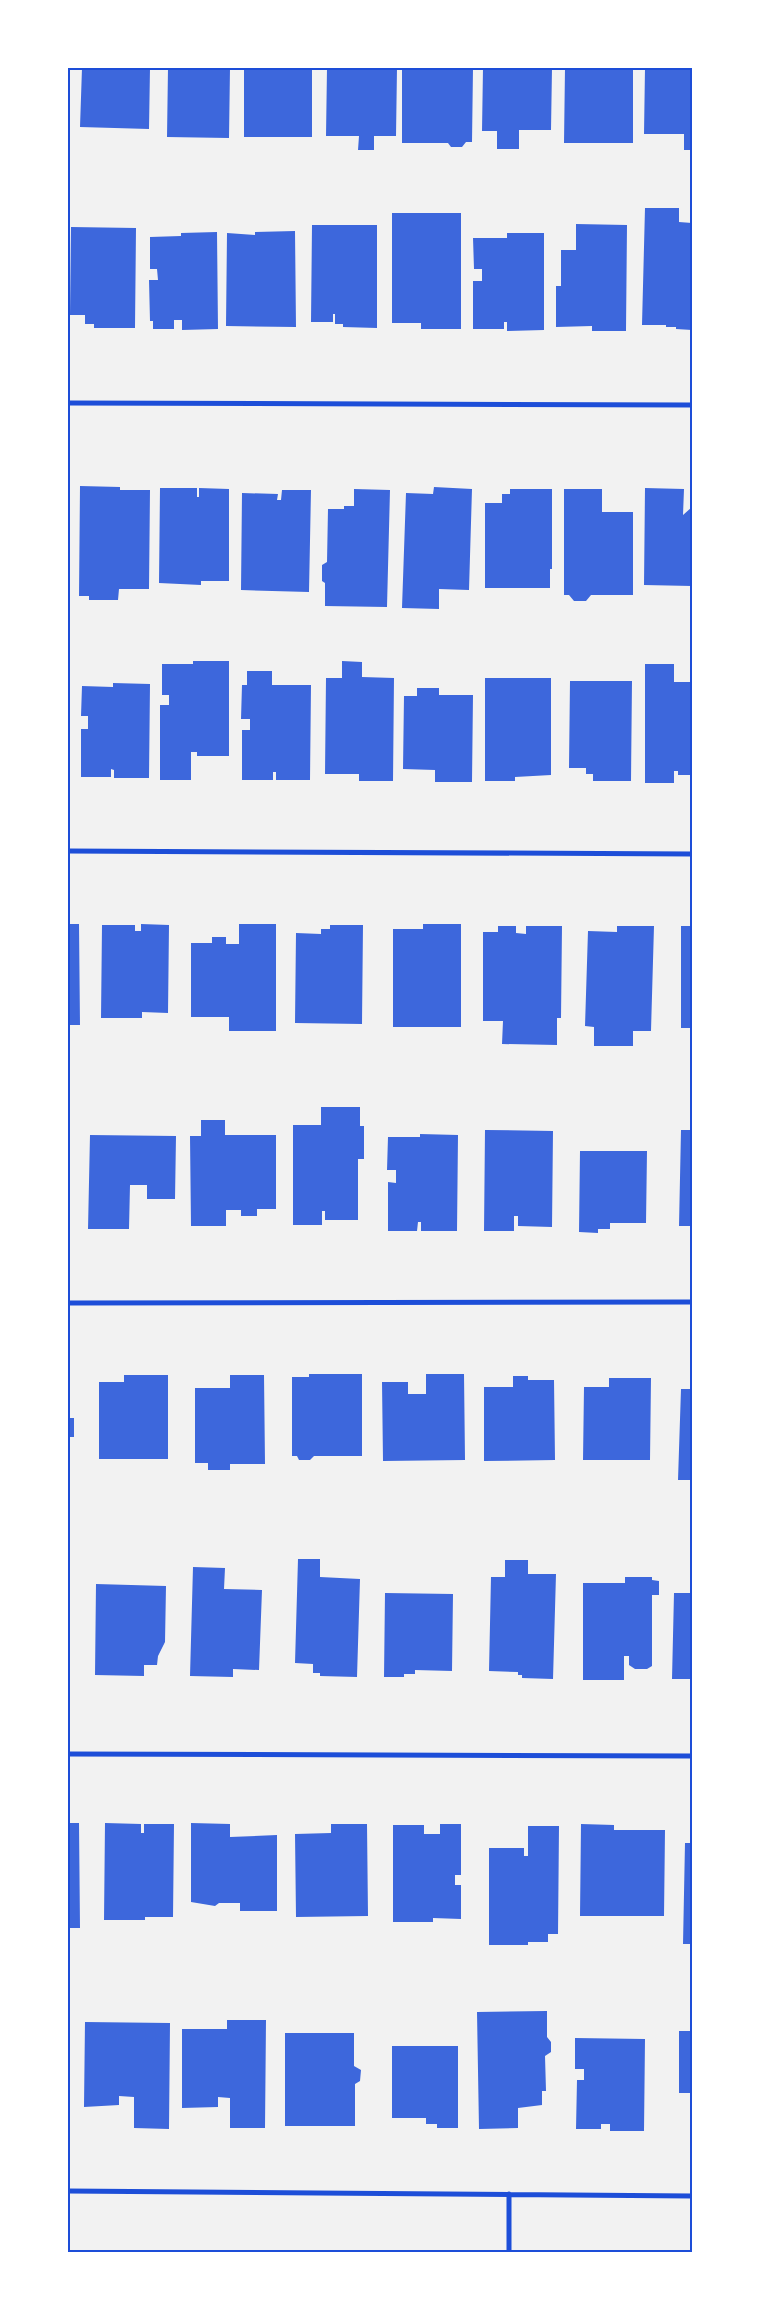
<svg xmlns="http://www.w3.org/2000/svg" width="760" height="2320" font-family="'DejaVu Sans',sans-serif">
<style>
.building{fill:#3d67dc}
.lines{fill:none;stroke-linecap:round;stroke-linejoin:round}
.minor{stroke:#1d4ed8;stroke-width:5}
.neatline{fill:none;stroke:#1d4ed8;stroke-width:2}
</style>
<rect width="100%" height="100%" fill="#f2f2f2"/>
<path class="building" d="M68 68H70L69 99H68Z
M82 68H150L149 129 80 127Z
M168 68H230L229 138 167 137Z
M244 68H312V137H244Z
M327 68H397L396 136H374V150H358L359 136H326Z
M402 68H473L472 142H466L462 147H451L448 143H402Z
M483 68H552L551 130H519V149H497V131H482Z
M565 68H633V143H564Z
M645 68H692V150H684V134H644Z
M645 208H679V222L692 223V330L676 329V327H666V325H642Z
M392 213H461V329H421V323H392Z
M576 224 627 225 626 331H592V326L556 327V286H561V250H576Z
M312 225H377V328L343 327V324H335V314H333V322H311Z
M71 227 136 228 135 328H94V324H85V315H70Z
M295 231 296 327 226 326 227 233 255 235V232Z
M217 232 218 329 182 330V320H174V329H153V321H150L149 280H158L157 269H150V237L181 236V233Z
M507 233H544V330L507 331V322H504V329H473V281H482V269H474L473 238H507Z
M80 486 120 487V490H150L149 589H119L118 600H89V596H79Z
M434 487 472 489 469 590 439 589V609L402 608 406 493 433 494Z
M160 488H197V497H199V488L229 489V581H201V585L159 583Z
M645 488 684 489 683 515 692 507V586L644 585Z
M354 489 390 490 387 607 325 606V583L322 581V565L327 562 328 509H344V506H354Z
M510 489H552V569H550V588H485V503H502V494H510Z
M564 489H602V512H633V595H591L586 601H574L569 595H564Z
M282 490H311L309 592 241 590 242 493 278 494 277 500H281Z
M193 661H229V756H197V752H191V780H160V705H169V695H162V664H193Z
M342 661 362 662V677L394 678 393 781H359V774H325L326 678H342Z
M645 664H674V682H692V775H678V771H674V783H645Z
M247 671H272V685H311L310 780H276V772H273V780H242V730H250V719H241L242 685H247Z
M485 678H551V775L515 777V781H485Z
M570 681H632L631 781H593V774H586V768H569Z
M113 683 150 684 149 778H114V770L111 769V777H81V729H88V716H81L82 686 113 687Z
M417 688H439V695H473L472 782H435V770L403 769 404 696H417Z
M68 730H69V772H68Z
M68 924H79L80 1025H68Z
M141 924 169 925 168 1013 142 1012V1018H101L102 925H135V931H141Z
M239 924H276V1031H229V1017H191V943H212V937H226V944H239Z
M423 924H461V1027H393V929H423Z
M330 925H363L362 1024 295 1023 296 933 321 934V929H330Z
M498 926H516V933L526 934V926H562L561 1018H557V1045L502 1044 503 1021H483V932H498Z
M617 926H654L651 1031H633V1046H594V1027L585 1026 588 931 617 932Z
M681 926H692V1028H681Z
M321 1107H360V1126H364V1159H358V1220H325V1211H322V1225H293V1125H321Z
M201 1120H225V1135H276V1209H257V1216H241V1210H226V1226H191L190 1136H201Z
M485 1130 553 1131 552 1227 518 1226V1216H514V1231H484Z
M681 1130H692V1226H679Z
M420 1134 458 1135 457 1231H421V1222H418L417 1231H388V1182L396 1183V1170H387L388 1137H420Z
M90 1135 176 1136 175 1199H147V1185H130L129 1229H88Z
M580 1151H647L646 1223H610V1229H598V1233L579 1232Z
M309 1374H362V1456H314L310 1460H299L297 1456H292V1377H309Z
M426 1374H464L465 1460 383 1461 382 1382H408V1394H426Z
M124 1375H168V1459H99V1382H124Z
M230 1375H264L265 1464H230V1470H208V1463H195V1388H230Z
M513 1376H528V1380H554L555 1460 484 1461V1387H513Z
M609 1378H651L650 1460H583L584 1387H609Z
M681 1389H692V1480H678Z
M68 1418H74V1437H68Z
M298 1559H320V1577L360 1579 357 1677 320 1676V1673H313V1664L295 1663Z
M505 1560H528V1574H556L553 1679 522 1678V1675H518V1672L489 1671 491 1577H505Z
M193 1567 225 1568 224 1589 262 1590 259 1670 233 1669V1677L190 1676Z
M68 1576H70L69 1676H68Z
M625 1577H652V1580L659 1581V1595H652V1666L647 1669H635L629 1665V1656H624V1680H583V1583H625Z
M96 1584 166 1586 165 1642 158 1656 157 1665H144V1676L95 1675Z
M385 1593 453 1594 452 1671 415 1670V1674H404V1677H384Z
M674 1593H692V1679H672Z
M68 1823H79L80 1928H68Z
M105 1823 141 1824V1833H144V1824H174L173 1917H145V1920H104Z
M191 1823 230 1824V1837L277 1835V1911H240V1903H219L215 1906 191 1902Z
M331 1824H367L368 1916 296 1917 295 1834 331 1833Z
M440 1824H461V1875H455V1885H461V1919L433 1918V1922H393V1825H424V1834H440Z
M581 1824 614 1825V1830H665L664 1916H580Z
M528 1826H559L558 1934H548V1942H528V1945H489V1848H524V1856H528Z
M685 1843H692V1944H683Z
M547 2011V2037L551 2042V2052L545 2056 546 2091H542V2105L518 2108V2128L479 2129 477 2012Z
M227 2020H266L265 2128H230V2098L218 2097V2107L182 2108V2029H227Z
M85 2022 170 2023 169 2129 134 2128V2097L119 2096V2105L84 2107Z
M679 2031H692V2093H679Z
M285 2033H354V2066L361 2070 360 2081 355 2084V2126H285Z
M575 2038 645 2039 644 2131H610V2124H601V2129H576L577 2080H584V2069H575Z
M392 2046H458V2128H437V2124H426V2118H392Z"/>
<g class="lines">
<path class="minor" d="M68 403 692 405
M68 851 692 854
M68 1303 692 1302
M68 1754 692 1756
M68 2191 692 2196
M509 2252V2194"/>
</g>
<rect width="760" height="2320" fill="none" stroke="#ffffff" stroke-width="138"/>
<rect x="69" y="69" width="622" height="2182" class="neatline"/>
</svg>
